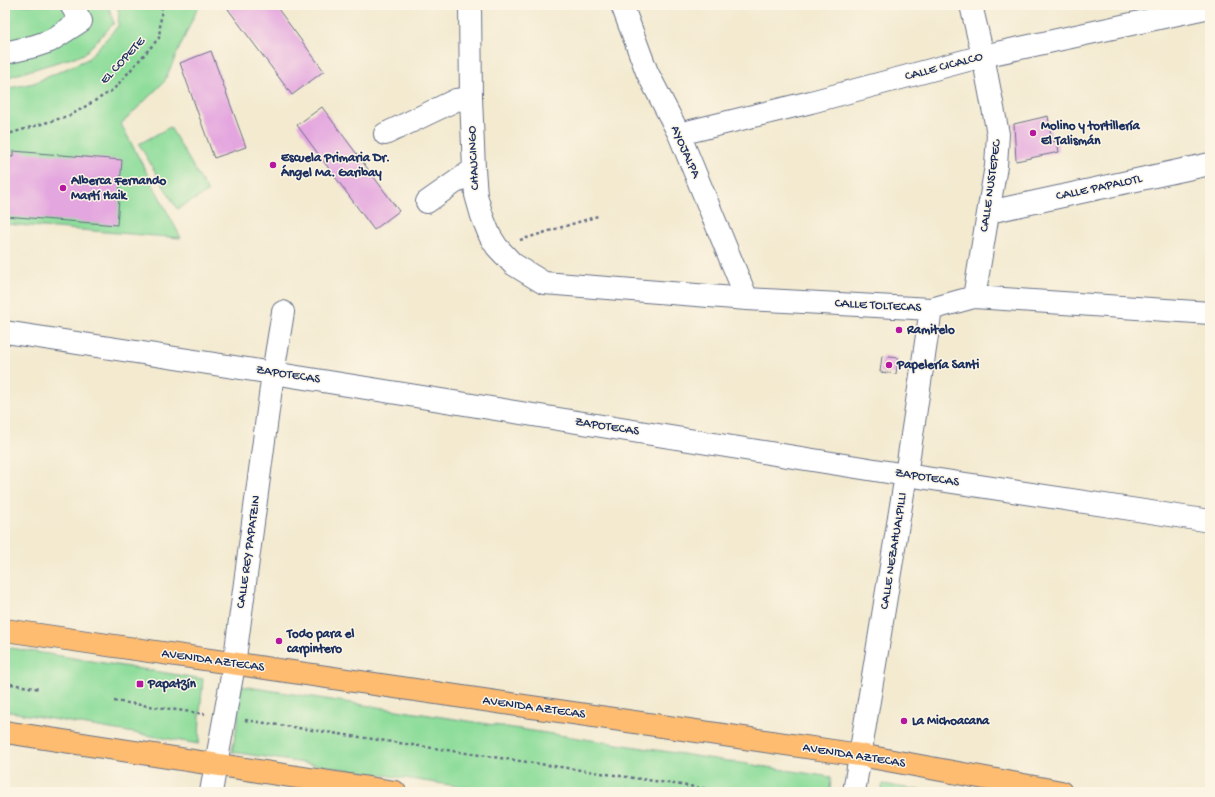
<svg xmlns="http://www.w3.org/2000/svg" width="1215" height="797" font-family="'Gochi Hand',sans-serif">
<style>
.green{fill:#8fdd9b;stroke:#55867c}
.building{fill:#e4a6df}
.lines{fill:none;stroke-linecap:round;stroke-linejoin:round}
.minor-casing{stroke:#677086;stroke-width:24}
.major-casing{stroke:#677086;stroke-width:24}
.path{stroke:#677086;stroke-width:2.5;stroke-dasharray:3 3;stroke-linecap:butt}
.minor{stroke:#fff;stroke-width:22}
.major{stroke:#fdbc70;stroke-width:22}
.poi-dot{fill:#b5179e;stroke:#fcf5e5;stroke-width:1.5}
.labels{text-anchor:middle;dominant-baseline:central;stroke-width:3;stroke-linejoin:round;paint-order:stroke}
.street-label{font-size:13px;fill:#1b2f5e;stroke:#fcf5e5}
.poi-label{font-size:13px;font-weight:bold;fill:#1b2f5e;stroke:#fcf5e5;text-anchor:start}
</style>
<rect width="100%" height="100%" fill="#fcf5e5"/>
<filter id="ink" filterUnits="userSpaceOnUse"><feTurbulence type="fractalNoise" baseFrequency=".025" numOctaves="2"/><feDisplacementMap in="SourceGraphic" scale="8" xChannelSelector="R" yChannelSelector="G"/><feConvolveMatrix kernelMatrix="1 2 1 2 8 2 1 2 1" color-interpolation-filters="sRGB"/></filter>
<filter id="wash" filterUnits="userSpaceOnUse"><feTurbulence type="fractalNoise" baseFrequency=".012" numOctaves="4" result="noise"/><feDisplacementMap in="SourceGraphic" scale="16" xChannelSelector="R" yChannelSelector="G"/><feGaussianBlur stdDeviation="0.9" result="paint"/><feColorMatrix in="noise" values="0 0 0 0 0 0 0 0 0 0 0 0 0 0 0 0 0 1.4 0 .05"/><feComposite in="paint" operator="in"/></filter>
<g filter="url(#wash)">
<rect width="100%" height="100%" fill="#f3ead0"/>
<path class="green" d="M5 5H108L114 23 84 54 5 78Z
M115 5H199L164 82 121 124 181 238 5 224V89L34 83 88 59 118 26 119 11Z
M170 127 208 192 177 209 139 144Z
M5 647 203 679 200 713 199 744 5 711Z
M241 686 831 777 830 792H496L232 752 238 719Z
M883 784 929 792H881Z"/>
<g id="blocks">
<path class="building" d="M234 5H275L324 71 292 95 228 9Z
M211 51 246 147 214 158 180 63Z
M322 107 399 211 374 230 297 125Z
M1048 116 1052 142 1057 141 1059 152 1016 161 1014 124Z
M13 151 122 160 117 225 5 216V156L13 157Z
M882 356 898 358 896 374 880 372Z"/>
</g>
</g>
<g filter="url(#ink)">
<use href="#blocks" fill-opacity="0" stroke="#677086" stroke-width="1"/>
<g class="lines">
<g class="minor-casing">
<path id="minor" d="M470 5 471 98 474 169 476 195 482 216 490 236 497 247 513 264 544 283 747 299 931 309 974 297 1210 313
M622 5 647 72 679 134 747 299
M971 5 983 56 998 134 996 166 974 297
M5 53 35 46 50 41 81 21 71 5
M385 134 456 100 471 98
M679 134 811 102 983 56 1210 7
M427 202 474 169
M989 212 1210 164
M5 332 273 373 906 475 1210 521
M211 792 234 665 273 373 283 312
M854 792 906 475 931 309"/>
</g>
<g class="major-casing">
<path id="major" d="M5 630 860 755 1061 792
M5 732 395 792"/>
</g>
<path class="path" d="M5 135 71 115 113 90 159 38 162 5
M520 240 598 216
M5 683 40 689
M114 701 205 714
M245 720 728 792"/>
<use href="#minor" class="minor"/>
<use href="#major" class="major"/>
</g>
</g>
<g class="poi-dot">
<circle cx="1033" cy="133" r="4"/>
<circle cx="273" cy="165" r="4"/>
<circle cx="63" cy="188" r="4"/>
<circle cx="899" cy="330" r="4"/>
<circle cx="889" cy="365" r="4"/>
<circle cx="279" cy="641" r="4"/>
<rect x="136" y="680" width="8" height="8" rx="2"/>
<circle cx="904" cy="721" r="4"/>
</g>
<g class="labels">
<g class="street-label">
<text transform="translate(123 61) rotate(-47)">EL COPETE</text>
<text transform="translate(944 67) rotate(-15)">CALLE CICALCO</text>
<text transform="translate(685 152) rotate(66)">AYOJALPA</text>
<text transform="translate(474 158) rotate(-93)">CHAUCINGO</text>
<text transform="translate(991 186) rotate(-82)">CALLE NUSTEPEC</text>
<text transform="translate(1099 188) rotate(-12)">CALLE PAPALOTL</text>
<text transform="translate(878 306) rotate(3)">CALLE TOLTECAS</text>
<text transform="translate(288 375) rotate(9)">ZAPOTECAS</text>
<text transform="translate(607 427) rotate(9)">ZAPOTECAS</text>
<text transform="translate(927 478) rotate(9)">ZAPOTECAS</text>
<text transform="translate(894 551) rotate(-81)">CALLE NEZAHUALPILLI</text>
<text transform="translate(249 552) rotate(-82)">CALLE REY PAPATZIN</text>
<text transform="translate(213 661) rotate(8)">AVENIDA AZTECAS</text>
<text transform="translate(534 708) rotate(8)">AVENIDA AZTECAS</text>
<text transform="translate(854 756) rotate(9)">AVENIDA AZTECAS</text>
</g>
<g class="poi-label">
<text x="1041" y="126">Molino y tortillería<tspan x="1041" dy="15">El Talismán</tspan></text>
<text x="281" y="158">Escuela Primaria Dr.<tspan x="281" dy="15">Ángel Ma. Garibay</tspan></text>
<text x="71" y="181">Alberca Fernando<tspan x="71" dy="15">Martí Haik</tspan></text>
<text x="907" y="330">Ramitelo</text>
<text x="897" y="365">Papelería Santi</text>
<text x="287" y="634">Todo para el<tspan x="287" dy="15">carpintero</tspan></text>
<text x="148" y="684">Papatzín</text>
<text x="912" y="721">La Michoacana</text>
</g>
</g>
<rect width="1215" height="797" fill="none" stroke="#fcf5e5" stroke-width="20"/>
</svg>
